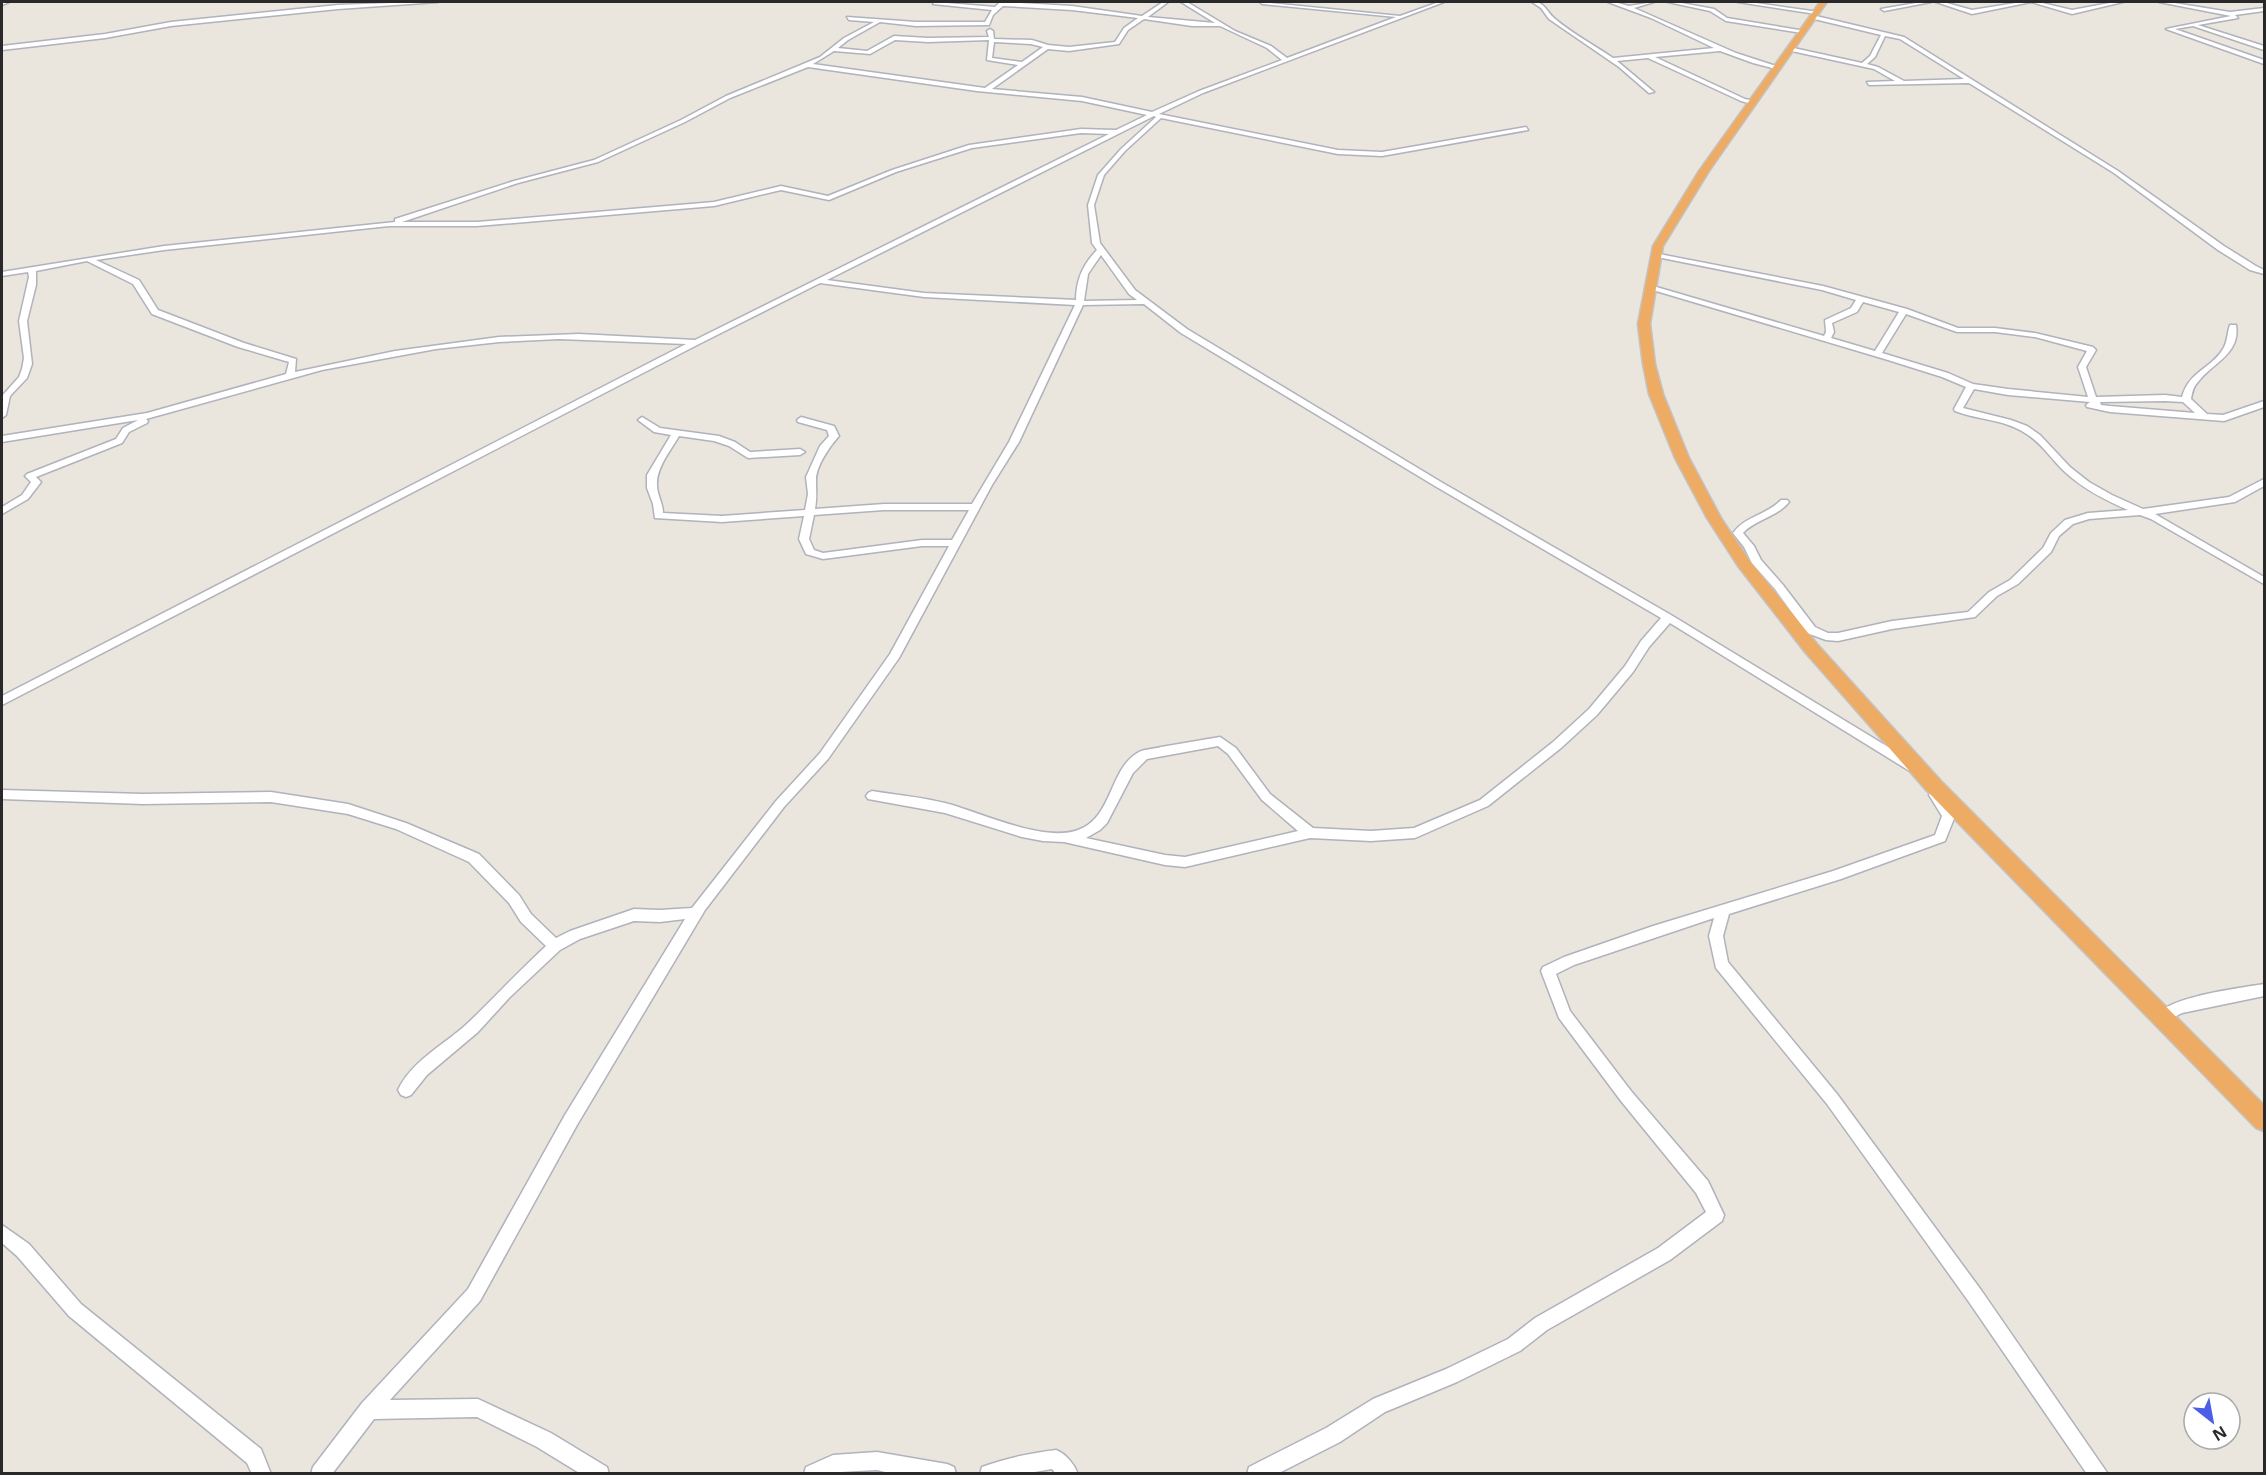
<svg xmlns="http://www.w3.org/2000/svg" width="2266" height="1475" font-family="'Open Sans',sans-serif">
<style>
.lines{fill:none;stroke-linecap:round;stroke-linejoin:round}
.minor-casing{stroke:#b0b2bc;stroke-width:3}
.highway-casing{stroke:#c3c3c3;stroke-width:3}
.minor{fill:#fff;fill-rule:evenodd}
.highway{fill:#eeab64;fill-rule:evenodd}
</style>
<rect width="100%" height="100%" fill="#eae5dd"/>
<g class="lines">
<g class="minor-casing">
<path id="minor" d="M2 2H9L2 5Z
M416 2H438L338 9 171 26 105 38 2 50V46L105 34 171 22 338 5Z
M935 2 995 7 1000 2H1004L1072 6 1142 16 1163 2H1168L1148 17 1215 23 1181 2H1187L1235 31 1271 46 1287 58 1396 17 1262 4 1260 2 1400 16 1439 2H1444L1203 93 1159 114 1338 150 1382 152 1526 127 1528 130 1382 156 1338 154 1161 118 1125 151 1104 175 1094 205 1100 243 1135 290 1187 329 1441 482 1671 615 1916 764 1918 767 1916 770H1908L1670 623 1649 647 1633 672 1597 715 1561 748 1488 806 1415 838 1371 841 1310 838 1185 867 1165 865 1064 842 1043 841 1022 837 945 813 868 799 866 796 868 793 872 791C896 795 921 797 945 803 980 812 1043 843 1078 830 1113 818 1109 768 1139 752 1145 749 1154 749 1161 747 1181 744 1200 740 1220 737L1236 748 1270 794 1313 828 1371 831 1414 828 1480 800 1553 742 1589 709 1625 666 1641 641 1661 618 1435 486 1181 333 1144 304 1083 305 1019 442 992 485 899 658 828 759 784 807 705 910 577 1125 480 1301 390 1400 478 1399 551 1433 607 1467 609 1474H581L537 1447 477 1417 374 1419 332 1474H311L313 1467 362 1403 468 1289 565 1115 685 919 660 922 634 921 580 939 560 950 509 998 478 1032 427 1075 411 1095 406 1097 401 1095 398 1090C412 1060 446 1044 469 1022 495 997 519 971 546 946L521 922 509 903 469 862 396 829 348 814 271 802 143 804 2 799V790L143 794 271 792 348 804 406 823 479 854 519 895 531 914 556 938 570 931 634 909 660 910 692 908 776 801 820 753 890 654 949 546H922L823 559 806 554 799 539 804 516 722 522 655 518 653 504 647 488V475L671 435 654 432 638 420 642 417 660 428 719 436 735 442 750 452 800 449 805 452 800 455 748 458 729 446 714 441 679 436C671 450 656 468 657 485 657 495 663 503 663 513L722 516 805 510 808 494 806 477 820 446 829 436 827 430 798 422 797 420 801 417 834 426 839 436C830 446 816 466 816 480 816 491 817 497 815 509L884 504H972L1009 442 1075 305 924 297 820 283 699 344 2 705V696L686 344 559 339 499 342 436 349 322 370 146 419 148 421 147 423 129 432 122 443 36 477 41 482 28 499 2 514V507L22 495 31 482 25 476 27 474 116 439 123 428 138 420 2 442V436L147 413 286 374 289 362 238 347 152 314 133 284 87 261 36 271V285L27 321 32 364 27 378 10 396 6 415 2 418V396L19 377 22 369 24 358 19 321 29 277 28 272 2 276V272L164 246 395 222V219L514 181 594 160 681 120 726 96 820 57 844 38 874 22 849 20 847 17 916 22H985L992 10 933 4ZM1003 6 1072 10 1138 18 1124 28 1115 42 1069 47 1048 45 1032 40 994 39 993 31 990 29 987 31 989 37 928 38 894 36 867 51 838 48 848 40 880 22 916 26 989 25 993 15ZM1144 19 1192 26H1220L1267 48 1282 60 1199 91 1152 112 1082 97 992 89 1048 49 1069 51 1119 44 1128 30ZM895 40 928 42 989 40 987 60 1018 65 985 88 813 64 834 51 870 54ZM994 42 1031 44 1043 47 1022 62 992 58ZM808 67 977 91 1082 101 1147 115 1116 130 1081 129 969 145 892 170 828 196 781 186 714 202 477 222H402L518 183 598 162 685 122 730 98ZM1154 116 1156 117 1121 149 1098 175 1088 205 1092 243 1097 250C1083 264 1076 280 1076 300L924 293 827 280ZM1081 133 1109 134 695 340 579 334 499 337 395 351 295 372 296 359 244 343 158 310 139 280 96 260 164 250 389 226H477L714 206 781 190 829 200 896 172 972 148ZM1101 255 1129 294 1137 300 1084 301 1088 274ZM884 510H969L952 540H922L823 553 814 550 809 539 814 515ZM1218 746 1228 754 1262 800 1298 831 1185 857 1165 855 1086 838 1100 830 1107 823 1133 773 1147 759Z
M1532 2C1544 1 1546 11 1554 18 1571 33 1594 45 1613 58L1714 48 1651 18 1608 2H1614L1629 6 1654 2 1634 8 1736 53 1779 67 1776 69 1753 63 1720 51 1655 57 1745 99 1754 101 1752 104 1741 101 1648 58 1617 61 1654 92 1649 93 1619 67 1549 19 1541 8Z
M1668 2H1676L1714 9 1727 18 1805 31 1802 33 1726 21 1710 11Z
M1738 2H1749L1819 12 1816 14Z
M1922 2H1931L1884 11 1881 9Z
M1936 2H1943L1972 10 2022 2H2031L1972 14Z
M2031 2H2038L2072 10 2115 2H2123L2072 14Z
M2159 2H2168L2230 12 2264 8V11L2235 15 2238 18 2198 25 2264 46V50L2193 26 2175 29 2264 60V64L2166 29 2231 16Z
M1812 15 1904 37 2118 171 2224 246 2256 266 2264 270V274L2250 270 2218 250 2114 173 1969 83 1869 85 1867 82 1895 81 1874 69 1787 50 1789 47 1862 63 1870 56 1881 35 1810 18ZM1885 36 1900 39 1964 79 1904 81 1878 67 1867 64 1875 57Z
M1654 253 1823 286 1907 309 1958 328H1995L2035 333 2093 347 2096 350 2086 367 2096 397 2165 395 2182 397C2189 371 2211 369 2223 349 2228 341 2227 333 2230 325H2236C2241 354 2212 363 2198 382 2193 387 2192 393 2191 399L2207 414 2223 415 2264 401V407L2224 421 2110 412 2087 407 2086 405 2090 402 2008 395 1974 389 1963 408 2011 420 2027 426 2040 435 2070 467 2089 482 2112 495 2143 509 2229 497 2264 479V486L2235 502 2155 514 2264 577V584L2151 519 2140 515 2089 519 2073 524 2059 536 2051 552 2018 584 1997 596 1975 617 1892 629 1838 641 1826 640 1807 633 1775 589 1752 563 1744 547 1733 533C1745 516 1767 515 1781 500H1787L1789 502C1776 518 1756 519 1743 533L1754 546 1761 560 1783 585 1815 627 1828 633H1838L1892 621 1968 612 1989 592 2010 580 2043 548 2051 533 2065 520 2088 513 2128 510C2105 500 2083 489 2065 472 2051 459 2042 443 2025 433 2004 419 1978 420 1955 411L1954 409 1966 387 1942 377 1888 360 1646 288 1653 286 1824 336 1826 332 1825 320 1851 308 1856 300 1822 290 1657 257H1654ZM1863 302 1899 312 1875 351 1831 338 1834 332 1832 323 1857 312ZM1906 314 1957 332H1995L2035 337 2087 351 2078 367 2088 397 2008 389 1973 384 1948 373 1882 353ZM2165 401 2183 402 2195 413 2110 406 2101 405 2100 402Z
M1935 790 1939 792 1955 816 1945 841 1841 879 1729 914 1723 936 1728 962 1837 1094 1981 1290 2108 1474H2087L1969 1302 1827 1104 1716 968 1709 936 1714 918 1574 965 1556 974 1570 1011 1631 1091 1708 1181 1724 1215 1722 1221 1670 1260 1547 1330 1520 1351 1457 1382 1385 1412 1340 1442 1277 1474H1247L1249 1467 1326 1428 1373 1399 1446 1369 1508 1339 1535 1318 1658 1248 1706 1212 1696 1193 1621 1101 1559 1018 1541 971 1543 967 1564 957 1653 926 1833 871 1935 835 1942 816 1929 795 1931 792Z
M2264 984V996L2182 1013 2163 1023 2158 1021 2156 1017C2165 997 2241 988 2264 984Z
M2 1225 29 1244 81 1304 261 1449 271 1474H252L247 1463 69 1316 17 1256 2 1243Z
M1056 1450C1066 1454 1074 1464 1078 1474H1056L1052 1469 1023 1474H980L982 1467C1006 1458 1031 1453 1056 1450Z
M877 1452 947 1464 954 1467 956 1474H893L877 1470 804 1474 806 1467 833 1455Z"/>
</g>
<g class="highway-casing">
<path id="highway" d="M1820 2H1827L1709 171 1663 246 1650 324 1655 364 1663 394 1689 458 1721 518 1749 560 1817 644 1941 781 2264 1105V1131L2256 1128 1927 791 1805 652 1738 566 1707 518 1675 458 1649 394 1643 364 1638 324 1653 246 1699 171Z"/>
</g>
<use href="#minor" class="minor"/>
<use href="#highway" class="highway"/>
</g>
<rect width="2266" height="1475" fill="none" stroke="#292929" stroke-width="6"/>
<g transform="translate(2212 1421) rotate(149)"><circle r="28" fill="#ffffff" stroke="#a9a9a9" stroke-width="1.5"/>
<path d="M0-4.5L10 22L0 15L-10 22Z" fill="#4c5de7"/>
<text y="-9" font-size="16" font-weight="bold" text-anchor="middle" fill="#292929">N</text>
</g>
</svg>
